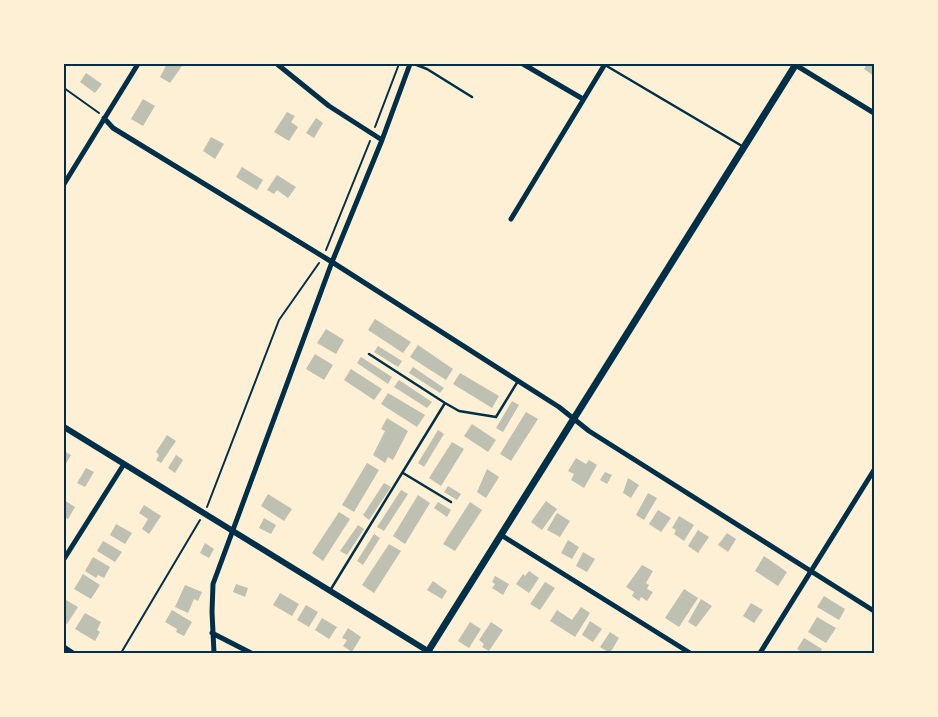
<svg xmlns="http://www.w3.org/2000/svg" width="938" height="717" font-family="'Noto Serif',serif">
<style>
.building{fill:#bec0b2}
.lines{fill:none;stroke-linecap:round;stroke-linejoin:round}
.path{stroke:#003049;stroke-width:2}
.service{stroke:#003049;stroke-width:2.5}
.minor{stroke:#003049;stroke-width:5}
.tertiary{stroke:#003049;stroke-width:6}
.secondary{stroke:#003049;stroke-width:7}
.neatline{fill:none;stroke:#003049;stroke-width:2}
</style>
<rect width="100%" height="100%" fill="#fdf0d5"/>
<path class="building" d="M167 64H178L182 66 170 83 160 77Z
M867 64H874V76L864 69Z
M86 73 102 84 95 93 80 82Z
M143 99 155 106 143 126 131 119Z
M287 112 295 116 291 122 298 127 289 141 274 132Z
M316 118 323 123 314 138 306 133Z
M211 137 224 144 215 159 203 151Z
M242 167 263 180 257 190 236 177Z
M277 175 296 187 288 198 277 190 274 194 267 190Z
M375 319 411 342 403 353 368 330Z
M326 329 344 340 336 354 317 343Z
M418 345 453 369 446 380 410 357Z
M378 346 402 361 398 367 374 352Z
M315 354 333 365 324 380 306 369Z
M361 357 392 377 388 384 357 363Z
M413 367 444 388 440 393 409 373Z
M351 369 382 389 374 400 344 380Z
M460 373 499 396 492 408 453 384Z
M399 380 432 402 427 408 394 387Z
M388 393 425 415 417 427 381 404Z
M512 401 519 405 503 432 496 428Z
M526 412 538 419 511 461 500 454Z
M387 418 408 431 393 460 388 457 385 463 373 455 385 431 381 429Z
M472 424 496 440 488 452 464 436Z
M438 430 444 434 424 467 418 463Z
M167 435 176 441 161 463 156 460 159 455 156 452Z
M452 442 464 449 441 486 429 478Z
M64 451 71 455 64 467Z
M176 455 183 460 175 473 168 468Z
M576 458 586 464 589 460 597 465 584 488 571 480 574 474 568 471Z
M367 463 379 470 354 512 342 505Z
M86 468 94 472 85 487 77 483Z
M487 469 499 477 486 498 477 492Z
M605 472 612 475 607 484 600 480Z
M628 478 639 485 631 498 623 493Z
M384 483 391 487 369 520 363 515Z
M448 486 461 494 457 500 444 492Z
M401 490 408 494 384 531 377 527Z
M648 493 657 498 644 520 636 515Z
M268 494 292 509 284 521 261 506Z
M418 495 430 503 405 544 393 536Z
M64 500 75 507 68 519 64 517Z
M546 501 557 509 542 530 531 522Z
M438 502 451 510 447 517 434 508Z
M470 502 482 510 455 551 443 544Z
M144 505 161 516 149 534 142 529 148 519 139 513Z
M658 510 671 518 661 532 649 524Z
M339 512 350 519 323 561 312 553Z
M557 513 570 521 560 537 547 530Z
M679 516 694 525 684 541 674 534 676 530 672 528Z
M264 518 276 525 271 534 259 528Z
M116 524 132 533 125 544 110 535Z
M358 525 364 529 347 555 340 551Z
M698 530 709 537 698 553 688 546Z
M727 533 736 539 728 552 718 545Z
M374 534 380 538 363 565 357 561Z
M568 540 579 547 572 559 561 553Z
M103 541 122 552 115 562 97 551Z
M205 543 214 549 209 558 200 553Z
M389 544 401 551 374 593 362 585Z
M583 552 595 559 587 572 576 566Z
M764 556 787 572 778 586 755 571Z
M93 557 110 567 104 578 98 575 96 578 85 571Z
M642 565 653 571 646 583 649 585 647 589 653 592 647 601 641 597 639 601 632 596 634 592 626 587Z
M529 571 539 578 529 593 516 584 523 574 525 576Z
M83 574 100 585 91 599 74 589Z
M495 576 509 584 503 595 492 588 495 584 492 582Z
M433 581 447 591 442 599 427 590Z
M545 582 555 588 540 610 530 604Z
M236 584 248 588 245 597 233 592Z
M185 585 202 592 198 601 194 599 188 613 175 607Z
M684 589 698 598 679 627 665 618Z
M280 593 299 604 292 616 273 605Z
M824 596 845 609 839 620 817 607Z
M701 599 712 606 696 627 688 622Z
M66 600 78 607 67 624 64 622Z
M751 603 763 610 754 623 743 616Z
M306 605 318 612 309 627 297 620Z
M581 607 590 613 575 637 550 621 557 610 572 620Z
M172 610 192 622 184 636 176 632 177 629 165 622Z
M85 613 101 622 97 630 100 632 95 641 75 629Z
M817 617 836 628 826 643 808 632Z
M322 618 337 627 329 639 315 630Z
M590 621 602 629 593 642 582 635Z
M470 622 481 629 469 648 458 641Z
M491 622 503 630 489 651 482 647 484 644 479 640Z
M348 628 361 637 352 652 343 646 347 640 342 638Z
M610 632 619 638 610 653 600 647Z
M804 638 822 649 820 653H804L797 649Z"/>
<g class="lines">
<path class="path" d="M64 88 99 113
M375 127 399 64
M326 250 370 141
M207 507 279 320 319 263
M121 653 200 520"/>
<path class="service" d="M414 64 427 69 472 97
M605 65 742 146
M445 403 459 411 496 417 518 381
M403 473 451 502
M331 589 445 403 369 354"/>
<path class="minor" d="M277 64 329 106 382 140
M523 64 583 99
M794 64 874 113
M104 118 113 128 332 262 559 407 589 431 874 611
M64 184 138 64
M511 219 605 64
M501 535 690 653
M64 559 124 464
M212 633 251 653
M64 647 73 653
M214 653 212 612 213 584 332 262 382 140 410 64
M760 653 874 470"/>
<path class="tertiary" d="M64 427 431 653"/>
<path class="secondary" d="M427 653 796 64"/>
</g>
<rect width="938" height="717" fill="none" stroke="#fdf0d5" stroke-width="130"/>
<rect x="65" y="65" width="808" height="587" class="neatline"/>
</svg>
